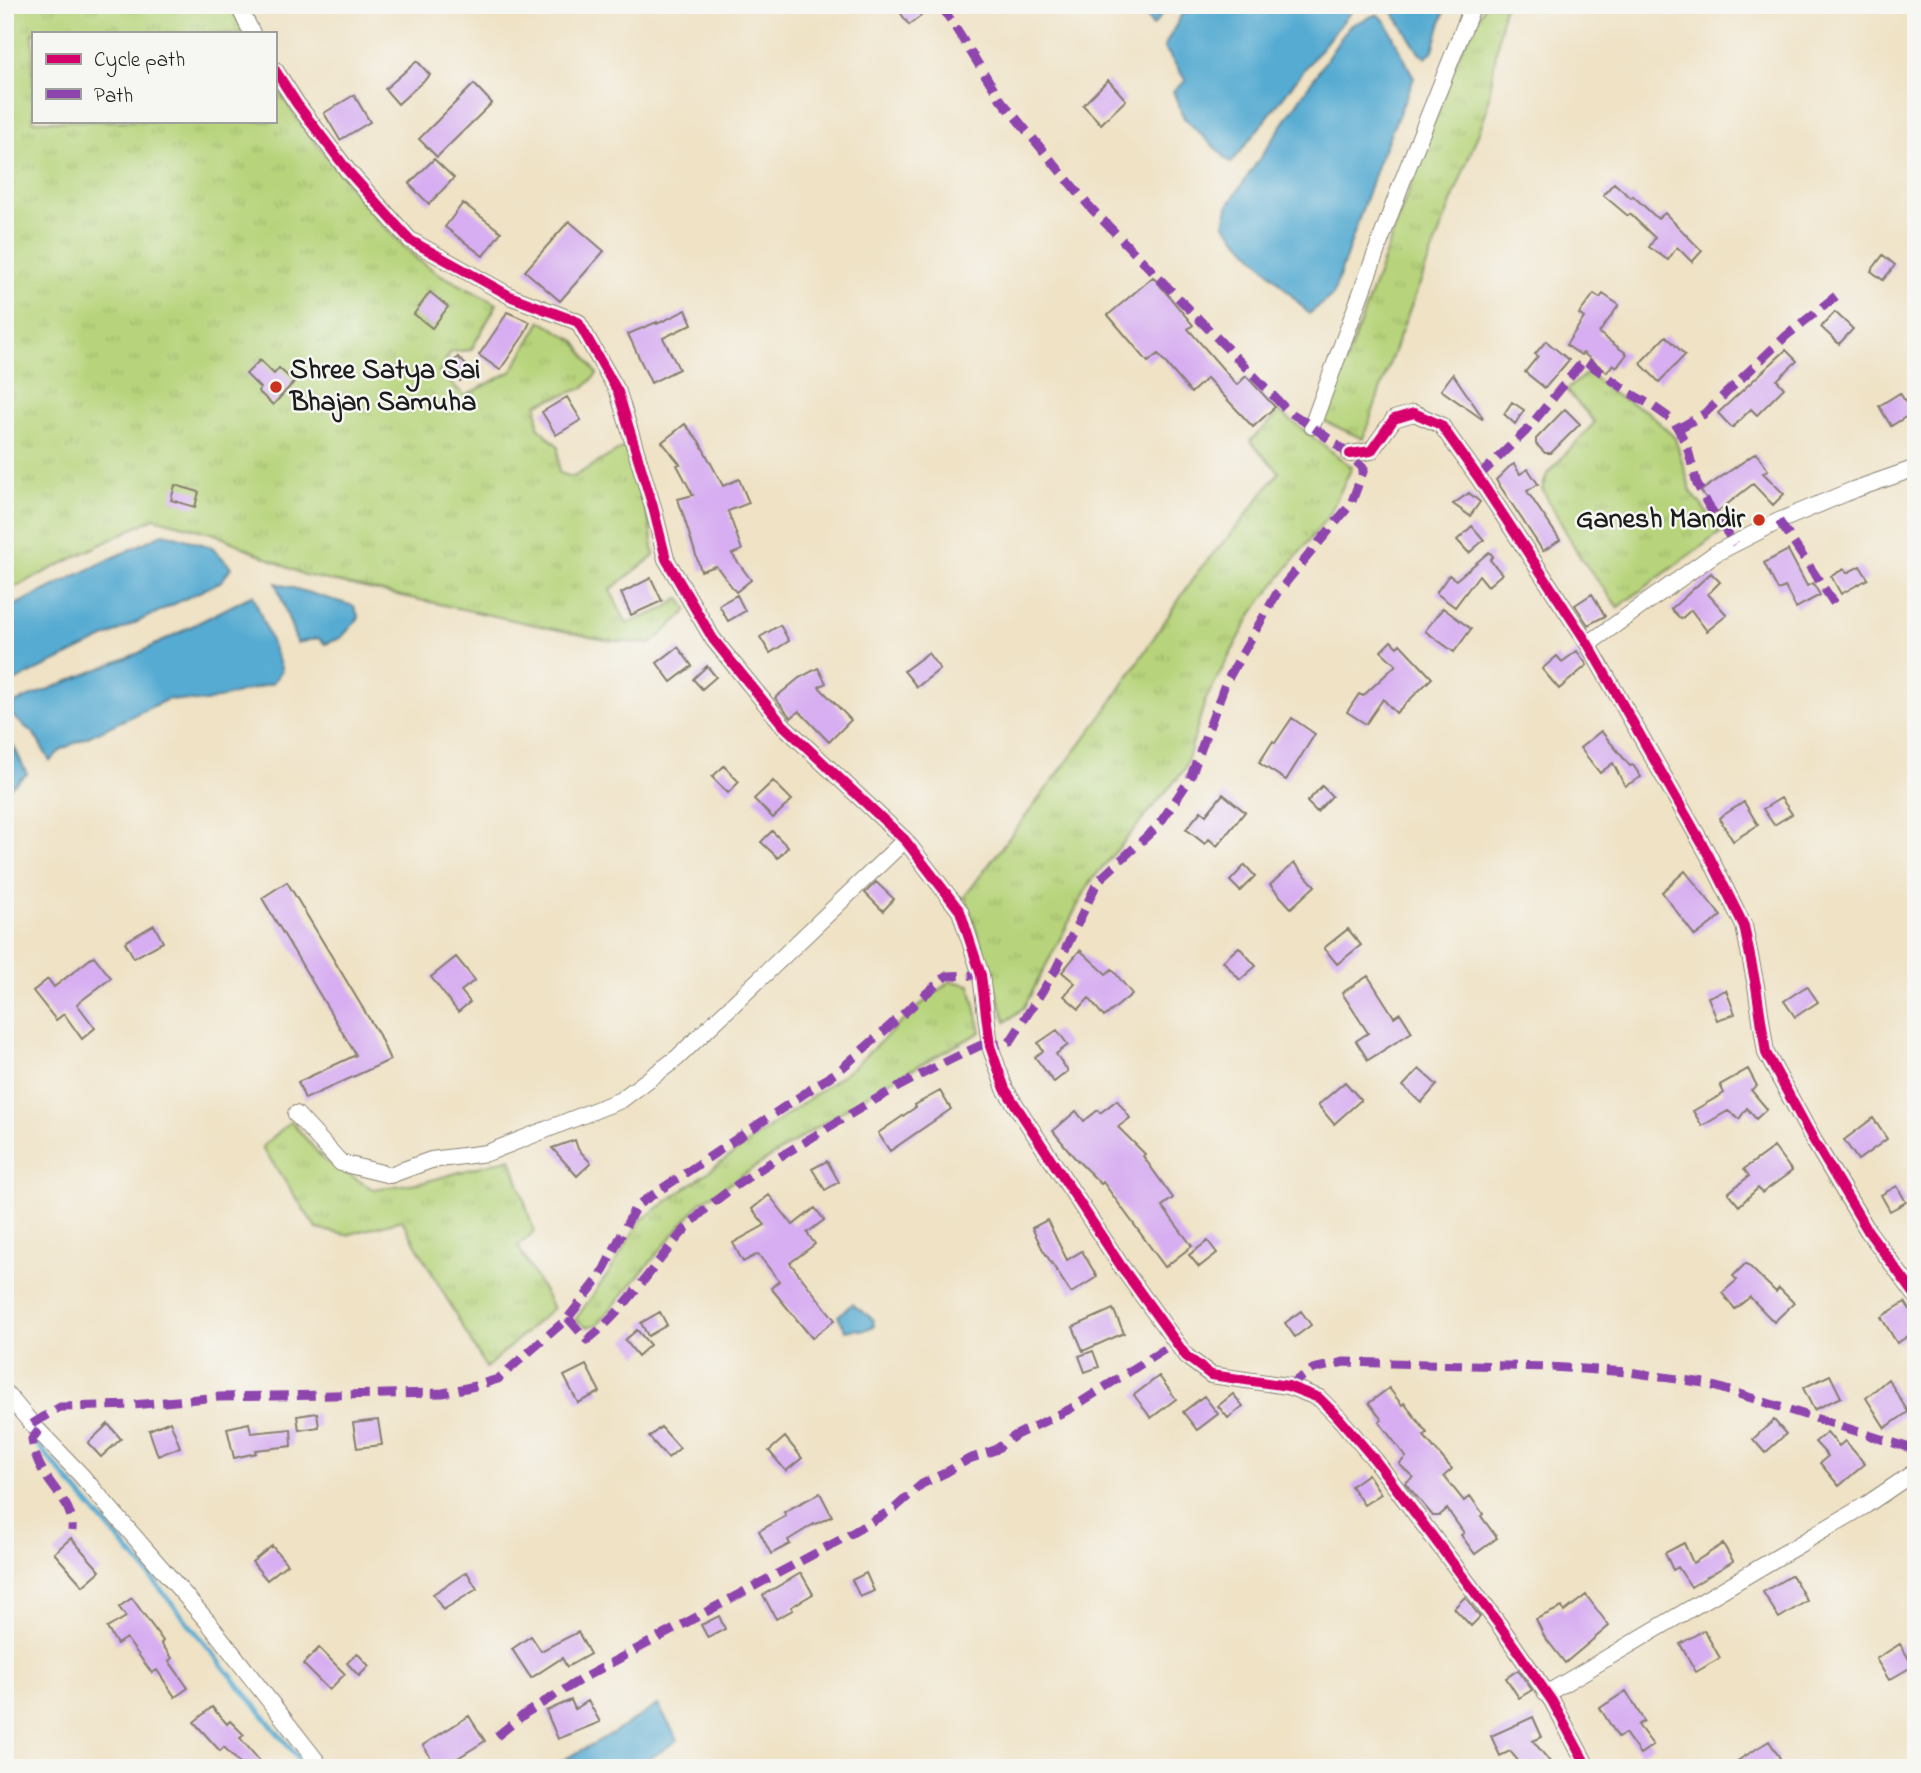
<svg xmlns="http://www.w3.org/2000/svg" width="1921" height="1773" font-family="'Indie Flower',sans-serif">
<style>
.grass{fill:url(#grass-tufts);stroke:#6a784c;stroke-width:2}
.water{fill:#56abd2;stroke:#396477;stroke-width:2}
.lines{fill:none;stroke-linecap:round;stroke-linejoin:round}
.stream{stroke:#56abd2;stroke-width:5}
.building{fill:#d7aef1}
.street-casing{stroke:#867f70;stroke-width:18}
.street{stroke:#fff;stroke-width:16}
.quiet{stroke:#8e44ad;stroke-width:9;stroke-dasharray:18 9;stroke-linecap:butt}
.cycleway-casing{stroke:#f6f6f2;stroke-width:15}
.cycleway{stroke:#d6006c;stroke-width:10}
.poi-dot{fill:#c8321e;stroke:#f6f6f2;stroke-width:2.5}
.labels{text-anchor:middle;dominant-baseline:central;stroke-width:5;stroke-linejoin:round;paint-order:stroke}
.poi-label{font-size:28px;font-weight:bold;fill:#1c1c1c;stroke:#f6f6f2;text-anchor:start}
</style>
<defs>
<pattern id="grass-tufts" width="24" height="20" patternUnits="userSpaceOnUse" patternTransform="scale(1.75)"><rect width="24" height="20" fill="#b7d47b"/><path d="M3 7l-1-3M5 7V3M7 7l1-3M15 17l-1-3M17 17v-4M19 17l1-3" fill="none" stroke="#9db56a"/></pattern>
</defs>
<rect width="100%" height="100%" fill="#f6f6f2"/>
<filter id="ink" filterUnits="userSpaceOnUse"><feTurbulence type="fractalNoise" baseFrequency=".0143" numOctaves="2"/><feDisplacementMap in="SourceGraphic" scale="14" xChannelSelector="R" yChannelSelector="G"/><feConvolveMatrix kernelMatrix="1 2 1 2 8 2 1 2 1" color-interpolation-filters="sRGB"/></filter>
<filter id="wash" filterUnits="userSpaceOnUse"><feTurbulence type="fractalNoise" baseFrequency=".00686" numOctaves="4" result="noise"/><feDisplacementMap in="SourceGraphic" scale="28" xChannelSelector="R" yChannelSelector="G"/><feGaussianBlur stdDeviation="1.57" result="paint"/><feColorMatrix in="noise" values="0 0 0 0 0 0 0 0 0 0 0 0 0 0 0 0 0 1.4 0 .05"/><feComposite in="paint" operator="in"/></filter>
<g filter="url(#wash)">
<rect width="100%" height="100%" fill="#efe2c5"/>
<path class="grass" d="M5 5H231L244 33H33V121H275V84L297 119 376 219 417 259 439 274 497 304 471 350 451 352 439 372 465 396 512 371 541 321 575 341 597 374 584 388 537 404 538 427 558 446 559 473 573 477 626 446 650 525 654 556 610 590 627 624 664 609 680 598 688 610 651 644 605 640 304 575 215 534 154 518 5 592Z
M1485 5H1504L1486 113 1398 340 1363 439 1324 421 1459 54Z
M1588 372 1613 394 1648 412 1675 438 1691 491 1721 532 1618 607 1580 557 1542 489 1547 474 1595 422 1566 390Z
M1280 412 1352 467 1329 515 1253 612 1205 701 1185 769 1090 882 1024 1007 1006 1022 965 896 1104 713 1198 571 1241 522 1279 472 1250 441Z
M950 981 970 985 981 1032 886 1083 701 1202 598 1324 587 1327 575 1320 610 1271 640 1221 853 1067 917 1008Z
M291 1121 323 1159 373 1189 424 1182 511 1158 534 1232 518 1246 553 1308 486 1368 402 1220 347 1235 317 1229 262 1147Z"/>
<path class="water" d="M1138 5H1169L1153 26Z
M1197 5H1357C1312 56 1274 111 1231 163L1184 118 1173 91 1186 81 1164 47 1181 16Z
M1388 5H1446L1433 50 1426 58 1419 53 1405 30Z
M1377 14 1386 22 1414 78 1378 163 1333 295 1309 314 1224 224 1229 204 1349 26Z
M164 533 212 547 231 567 222 581 5 686V610Z
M276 583 354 606 359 618 341 638 325 644 318 638 297 643Z
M253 595 282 670 273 683 206 702 168 699 62 749 50 761 34 734 11 715 14 703 139 653Z
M5 728 27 774 5 791Z
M852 1304 873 1319 874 1326 862 1331 857 1329 846 1331 838 1316Z
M658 1705 678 1740 636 1768H549L613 1733Z"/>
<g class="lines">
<path class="stream" d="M36 1443 145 1570 306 1768"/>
</g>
<g id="blocks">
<path class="building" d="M895 5H914L921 16 909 25Z
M417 61 430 75 398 104 385 89Z
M1108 80 1126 100 1101 124 1083 105Z
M474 84 492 103 437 157 419 139Z
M354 95 370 122 340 140 324 113Z
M434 159 454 178 429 204 409 184Z
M1614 183 1631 198 1633 196 1658 219 1665 213 1702 251 1692 262 1677 247 1668 260 1649 247 1655 238 1630 214 1628 216 1603 195Z
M463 203 501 232 483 256 445 227Z
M569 221 604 251 560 301 525 271Z
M1883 255 1895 265 1883 280 1871 271Z
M1153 277 1193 325 1188 329 1237 385 1246 376 1275 407 1253 427 1207 378 1191 393 1158 354 1148 362 1108 315Z
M430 292 448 307 432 328 414 314Z
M1594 294 1600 298 1603 294 1619 305 1599 333 1627 354 1617 367 1613 364 1607 372 1583 353 1581 355 1566 345 1584 318 1579 314Z
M686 310 692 324 663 338 679 369 651 383 628 334 657 322V324Z
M507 312 530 322 524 335 500 370 479 355 502 321Z
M1835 312 1853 329 1839 344 1821 327Z
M1666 336 1685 355 1659 382 1640 363Z
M1546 341 1569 360 1545 388 1525 372 1538 356 1535 354Z
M1786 350 1797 361 1777 380 1784 388 1757 415 1751 409 1732 428 1718 413Z
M458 357 471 370 460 381 447 369Z
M260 360 274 374 279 368 294 382 273 405 258 391 260 388 246 374Z
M1453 374 1483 418 1482 419 1441 390Z
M1900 393 1912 413 1891 426 1879 406Z
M567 397 581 420 556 435 542 412Z
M1512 402 1524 410 1515 424 1504 414Z
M1565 409 1580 424 1551 453H1545L1536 444V439Z
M685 424 699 441 723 486 739 479 749 503 728 511 742 550 732 554 751 580 736 592 716 566 701 571 678 499 693 495 677 465 680 464 662 442Z
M1756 453 1768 470 1763 473 1784 494 1773 505 1753 484 1717 512 1701 491Z
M1514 464 1520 474 1528 469 1538 484 1527 491 1560 540 1543 551 1496 480 1509 467Z
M175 485 199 492 195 507 171 500Z
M1469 493 1480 502 1470 516 1453 504Z
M1472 526 1484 540 1469 553 1457 540Z
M1788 550 1807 586 1813 583 1820 595 1796 608 1785 587 1778 590 1764 563Z
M1489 552 1493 556 1490 560 1502 574 1488 586 1479 575 1455 607 1436 593 1449 575 1456 580Z
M1860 566 1868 579 1841 594 1831 576 1844 569 1847 573Z
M1711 573 1720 582 1708 594 1727 615 1707 631 1691 610 1681 619 1671 609Z
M651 578 662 601 631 615 621 593Z
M1592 594 1605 616 1588 625 1575 605Z
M737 595 745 611 728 621 719 605Z
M1443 608 1471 629 1454 652 1425 631Z
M780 625 789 641 770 653 760 637Z
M1391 641 1397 647 1400 644 1432 678 1396 713 1383 699 1366 724 1347 712 1359 694 1363 696 1396 665 1381 651Z
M678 647 692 666 671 682 657 663Z
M1577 651 1587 665 1559 689 1542 669 1557 656 1562 662Z
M928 653 940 669 917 687 904 671Z
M707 666 716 677 702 689 693 679Z
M818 668 826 683 819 687 851 720 829 742 799 711 791 718 775 698 799 678Z
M1292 718 1315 734 1286 780 1259 763 1273 741 1275 743Z
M1601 731 1630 766 1633 765 1641 777 1625 786 1613 763 1600 773 1580 748Z
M724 766 739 782 728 793 712 777Z
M773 781 792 800 773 818 754 799Z
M1322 786 1332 796 1317 812 1307 802Z
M1223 794 1245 812 1217 846 1209 839 1205 844 1186 829 1201 811 1206 815Z
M1781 798 1792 814 1774 825 1763 809Z
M1744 802 1758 825 1733 841 1719 818Z
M772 831 788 847 778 858 761 842Z
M1294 863 1315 886 1291 908 1270 885Z
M1245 865 1255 876 1240 891 1230 881Z
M1685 871 1721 916 1695 936 1662 892Z
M287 882 379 1035 390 1060 305 1099 298 1082 356 1055 262 898Z
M876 882 894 899 883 911 865 893Z
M154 925 163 942 134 958 125 942Z
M1348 929 1361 945 1337 964 1324 948Z
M1239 947 1256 966 1240 980 1223 961Z
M1080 950 1106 974 1112 969 1132 994 1104 1017 1089 998 1079 1009 1064 996 1075 983 1062 972Z
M94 956 111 978 77 1004 95 1028 82 1039 64 1014 56 1020 33 991 48 979 54 987Z
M456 957 475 980 461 991 470 1002 458 1012 431 977Z
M1368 976 1394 1017 1400 1013 1412 1032 1368 1060 1356 1041 1368 1033 1342 993Z
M1807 986 1818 1002 1795 1017 1784 1001Z
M1726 990 1735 1014 1717 1020 1708 997Z
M1057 1030 1068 1045 1056 1054 1068 1071 1054 1082 1035 1057 1043 1051 1038 1043Z
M1419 1069 1437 1085 1421 1103 1403 1086Z
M1748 1069 1757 1086 1751 1090 1767 1109 1756 1119 1747 1108 1739 1119 1728 1111 1702 1126 1693 1111 1724 1093 1720 1085Z
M1345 1082 1361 1100 1334 1124 1318 1105Z
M940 1091 951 1109 890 1151 878 1133 916 1107 915 1105Z
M1117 1100 1130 1118 1118 1127 1145 1154 1143 1156 1173 1198 1162 1206 1192 1246 1165 1267 1103 1182 1101 1184 1074 1157 1053 1131 1076 1111 1084 1121 1098 1110 1100 1113Z
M1873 1118 1887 1139 1858 1160 1844 1140Z
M575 1140 578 1149 591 1163 577 1176 552 1148Z
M1774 1147 1792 1171 1762 1193 1758 1188 1739 1206 1728 1193 1749 1176 1744 1169Z
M827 1161 839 1182 825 1190 812 1169Z
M1897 1186 1906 1202 1890 1211 1881 1195Z
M769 1195 793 1225 815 1208 824 1220 807 1233 815 1244 790 1263 835 1320 812 1338 771 1288 779 1281 758 1254 743 1262 733 1243 765 1225 752 1209Z
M1047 1220 1067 1260 1082 1251 1097 1277 1071 1293 1043 1250 1032 1228Z
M1208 1241 1217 1253 1199 1267 1189 1255Z
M1746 1263 1776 1292 1779 1288 1794 1303 1774 1322 1750 1297 1735 1309 1722 1293 1737 1280 1733 1276Z
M1905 1302 1916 1319V1331L1897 1343 1881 1317Z
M1113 1309 1124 1333 1083 1351 1073 1327Z
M1301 1311 1311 1325 1295 1337 1285 1323Z
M660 1312 667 1325 648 1336 641 1323Z
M637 1330 650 1345 638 1356 625 1340Z
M1093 1351 1099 1367 1085 1372 1079 1356Z
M586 1365 600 1392 578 1403 564 1376Z
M1830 1375 1841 1397 1814 1410 1803 1388Z
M1159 1376 1176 1399 1151 1418 1134 1395Z
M1888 1379 1908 1412 1885 1428 1866 1398Z
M1389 1388 1402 1405 1404 1403 1427 1433 1424 1436 1452 1469 1444 1476 1464 1501 1470 1496 1483 1514 1481 1516 1497 1538 1475 1554 1461 1535 1464 1533 1447 1509 1439 1516H1433L1405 1483 1413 1477 1399 1464 1406 1457 1379 1422 1382 1420 1369 1403Z
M1233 1394 1243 1406 1228 1418 1218 1406Z
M1204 1396 1218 1414 1197 1430 1183 1412Z
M317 1413 319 1427 299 1430 297 1416Z
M378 1420 382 1445 357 1448 353 1423Z
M1774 1420 1786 1434 1765 1453 1753 1439Z
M170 1421 180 1447 158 1456 149 1430Z
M249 1423 251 1433 291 1429 292 1446 255 1450 256 1453 234 1458 227 1428Z
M108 1424 121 1439 101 1457 88 1443Z
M661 1427 680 1448 668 1458 649 1437Z
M1827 1432 1839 1446 1845 1441 1865 1464 1839 1486 1820 1463 1828 1456 1815 1442Z
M785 1437 802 1458 786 1471 769 1451Z
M1368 1474 1381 1494 1364 1505 1351 1486Z
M820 1493 832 1516 814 1525V1524L788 1540 790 1544 771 1554 759 1531 786 1516 784 1512 795 1506Z
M71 1538 100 1571 83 1586 54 1553Z
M1684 1543 1693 1563 1723 1544 1733 1561 1691 1587 1678 1567 1673 1570 1665 1553Z
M272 1546 287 1564 267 1580 252 1562Z
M467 1572 477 1589 443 1610 433 1594Z
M801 1573 813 1594 791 1607 793 1610 776 1619 763 1595Z
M866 1573 874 1591 860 1597 852 1580Z
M1792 1575 1807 1601 1779 1618 1763 1592Z
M1586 1595 1609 1626 1565 1663 1544 1636 1536 1619 1562 1607 1564 1612Z
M1465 1597 1480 1617 1471 1626 1454 1608Z
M132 1598 163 1641 161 1643 172 1658 169 1661 188 1688 175 1697 157 1670 152 1673 126 1638 117 1644 107 1628 126 1617 119 1607Z
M719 1616 725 1629 708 1638 701 1625Z
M1704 1630 1720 1658 1696 1672 1680 1644Z
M578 1632 590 1654 567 1667 562 1658 531 1678 512 1649 531 1636 541 1651Z
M1900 1644 1913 1666 1889 1680 1876 1659Z
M319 1648 345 1674 329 1690 303 1664Z
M357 1653 369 1666 359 1676 347 1663Z
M1518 1670 1532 1690 1519 1698 1506 1678Z
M1626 1691 1644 1721 1638 1725 1653 1745 1640 1754 1625 1733 1618 1737 1600 1708Z
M571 1700 575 1709 588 1701 600 1722 558 1739 546 1711Z
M212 1707 227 1724 230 1721 244 1735 240 1738 266 1768H244L224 1747 220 1751 194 1722Z
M469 1716 485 1741 442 1768H437L423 1745Z
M1533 1717 1542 1737 1533 1741 1555 1768H1524L1510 1751 1500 1756 1491 1736Z
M1769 1741 1780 1758 1765 1768H1726Z"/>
</g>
</g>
<g filter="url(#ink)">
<use href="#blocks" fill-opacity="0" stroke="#867f70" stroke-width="2"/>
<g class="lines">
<g class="street-casing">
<path id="street" d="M238 5 252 33
M275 70 297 104 348 171 410 240 512 297 578 322 618 392 653 507 666 559 713 639 783 725 905 840 960 911 981 975 990 1046 1005 1089 1121 1266 1186 1356 1211 1375 1288 1386 1319 1398 1339 1418 1375 1460 1500 1626 1552 1701 1588 1768
M1312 426 1402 182 1473 5
M1350 454 1371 451 1394 419 1414 413 1441 425 1478 477 1588 644 1708 854 1744 926 1756 986 1766 1053 1814 1141 1868 1231 1916 1296
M1588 644 1716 553 1779 521 1853 490 1916 468
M296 1114 341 1163 390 1175 431 1160 487 1153 621 1100 677 1058 905 840
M5 1392 32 1424 81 1475 208 1622 322 1768
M1546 1694 1866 1505 1916 1471"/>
</g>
<use href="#street" class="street"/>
<path class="quiet" d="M941 5 1001 100 1089 206 1288 411C1315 428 1341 446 1364 469L1351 504 1277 593 1225 684 1190 779 1158 826 1098 881 1055 971 1010 1042 990 1046
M1678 429 1704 414 1786 336 1836 296
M1478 477 1526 431 1584 360 1630 393 1651 405 1674 421 1687 446 1697 484 1708 505 1735 544
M1779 521 1838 609
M568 1318 587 1340C637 1302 664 1242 713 1203 745 1177 781 1156 816 1135 872 1100 930 1068 990 1041
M1288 1386 1313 1369 1344 1362 1550 1367 1629 1372 1704 1383 1916 1450
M32 1424 60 1407 133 1405 219 1397 443 1393 475 1386 498 1379 568 1318 600 1277 636 1206 841 1069 946 976 981 975
M39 1430 32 1439C34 1453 38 1464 46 1476 57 1494 74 1507 72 1531
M497 1736 526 1713 585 1677 840 1540 895 1508 922 1484 945 1473 969 1459 995 1450 1016 1435 1070 1409 1176 1342"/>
<g class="cycleway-casing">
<path id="cycleway" d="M275 70 297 104 348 171 410 240 512 297 578 322 618 392 653 507 666 559 713 639 783 725 905 840 960 911 981 975 990 1046 1005 1089 1121 1266 1186 1356 1211 1375 1288 1386 1319 1398 1339 1418 1375 1460 1500 1626 1552 1701 1588 1768
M1350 454 1371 451 1394 419 1414 413 1441 425 1478 477 1588 644 1708 854 1744 926 1756 986 1766 1053 1814 1141 1868 1231 1916 1296"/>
</g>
<use href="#cycleway" class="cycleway"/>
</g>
</g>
<g class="poi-dot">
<circle cx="276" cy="387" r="7"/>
<circle cx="1759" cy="520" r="7"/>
</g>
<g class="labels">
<g class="poi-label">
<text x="290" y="371">Shree Satya Sai<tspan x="290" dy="32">Bhajan Samuha</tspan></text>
<text x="1745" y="520" text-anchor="end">Ganesh Mandir</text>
</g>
</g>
<rect width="1921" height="1773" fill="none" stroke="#f6f6f2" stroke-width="28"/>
<rect x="32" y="32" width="245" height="91" fill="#f6f6f2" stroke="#9f9f9c" stroke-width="2"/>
<rect x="46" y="54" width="35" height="10" fill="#d6006c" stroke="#9f9f9c" stroke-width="2"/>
<text x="94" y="66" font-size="21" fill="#1c1c1c">Cycle path</text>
<rect x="46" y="89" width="35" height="10" fill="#8e44ad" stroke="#9f9f9c" stroke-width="2"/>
<text x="94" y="102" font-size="21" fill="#1c1c1c">Path</text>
</svg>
